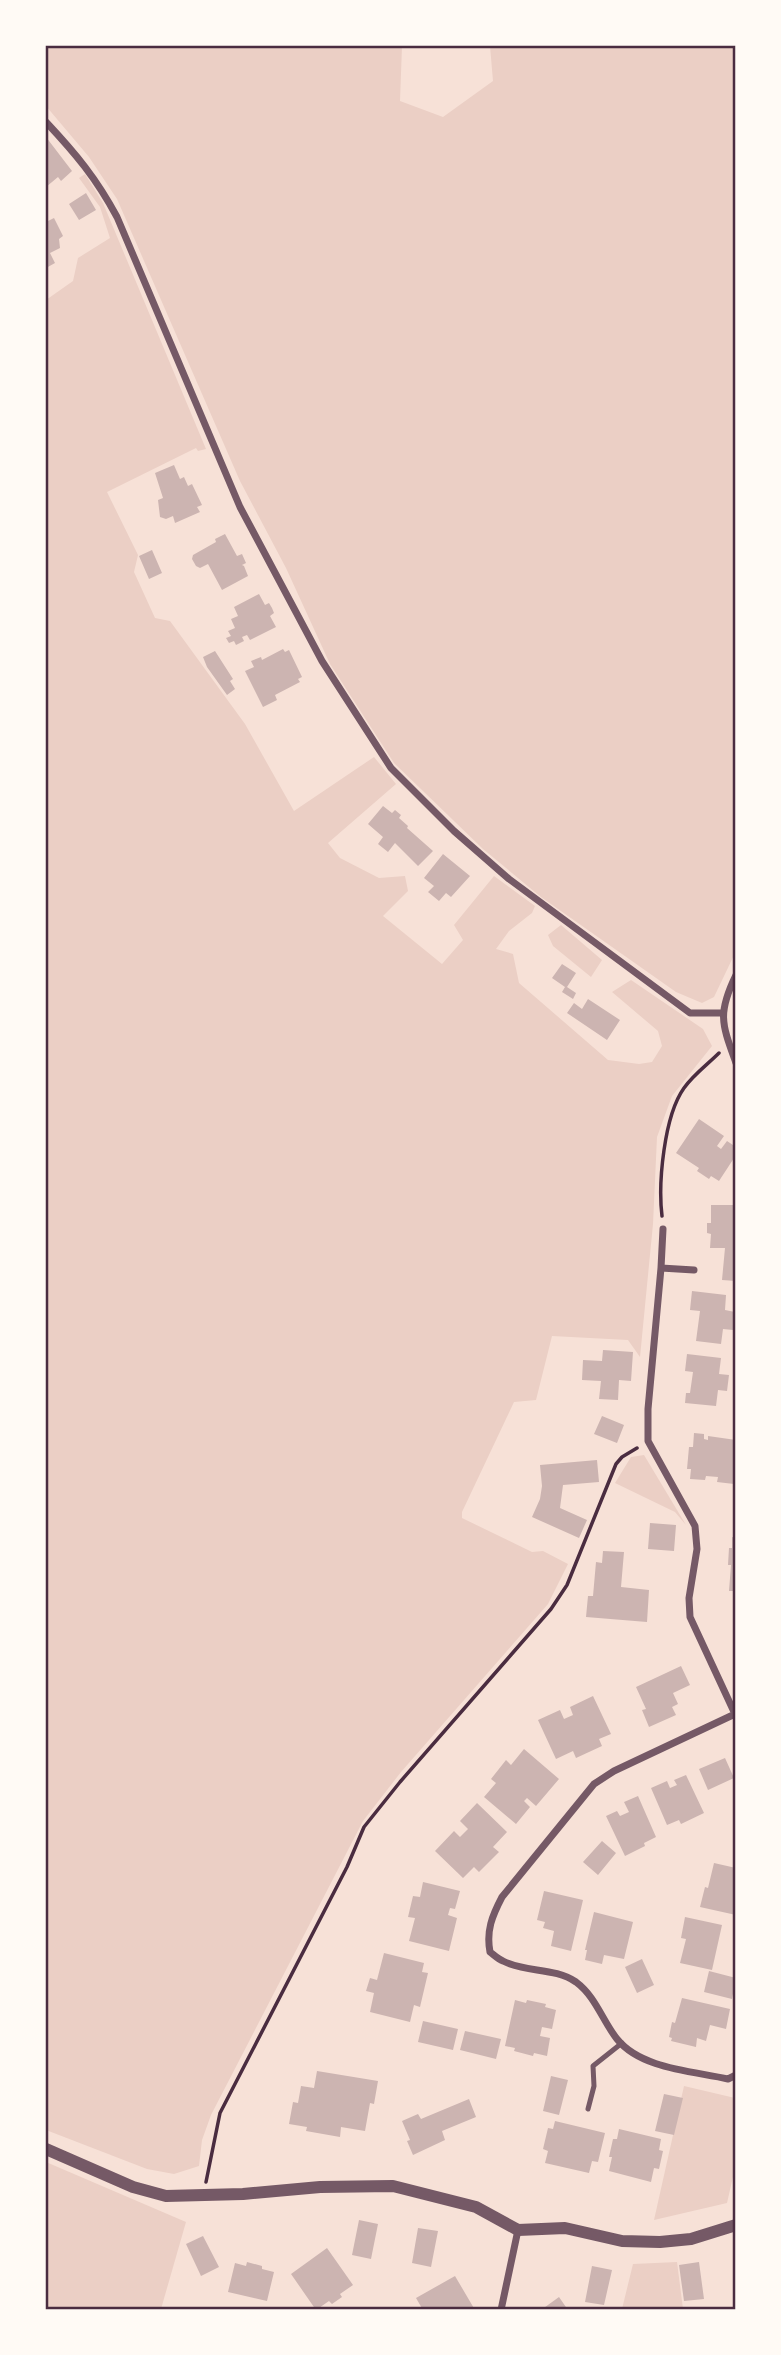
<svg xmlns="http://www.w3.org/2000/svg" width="781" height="2355" font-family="Bitter,serif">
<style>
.green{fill:#ebcfc5}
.building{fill:#ccb4b1}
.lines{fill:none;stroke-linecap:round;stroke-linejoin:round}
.path{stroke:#4a2c40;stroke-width:3.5}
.service{stroke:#755966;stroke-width:5}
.minor{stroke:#755966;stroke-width:7}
.tertiary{stroke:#755966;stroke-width:12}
.neatline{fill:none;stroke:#4a2c40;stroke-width:2.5}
</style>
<rect width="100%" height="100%" fill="#f7e1d7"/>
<path class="green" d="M46 46H402L400 101 443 117 493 81 490 46H735L736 951 714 997 702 1003 676 992 541 897 483 849 394 763 330 664 286 568 240 481 117 199 89 157 46 106Z
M85 174 103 203 206 449 198 451 196 448 107 492 138 555 134 572 155 618 170 621 245 724 294 811 374 757 396 784 328 843 340 858 379 878 405 876 408 891 383 916 442 964 463 940 454 925 494 876 535 906 532 913 509 931 496 949 513 954 519 983 608 1060 639 1064 652 1062 662 1046 658 1031 612 992 631 980 703 1029 712 1046 672 1096 657 1137 653 1224 640 1357 628 1340 552 1336 536 1400 514 1402 462 1512V1518L532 1552 543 1551 568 1564 548 1604 401 1772 363 1821 211 2115 202 2140 199 2166 174 2174 147 2169 46 2130V300L73 281 78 258 110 238 100 207 79 178Z
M561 925 602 960 591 977 553 946 548 935Z
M644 1455 686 1525 675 1512 615 1483 631 1457Z
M684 2086 735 2098V2168L727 2203 654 2220Z
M46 2162 186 2222 161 2309H46Z
M677 2262 683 2309H622L633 2264Z"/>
<path class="building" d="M46 137 72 171 61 181 58 177 46 187Z
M86 193 96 210 79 220 69 204Z
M54 218 63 236 59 239 60 248 50 253 55 263 46 268V222Z
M174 465 180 479 184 477 188 486 192 484 202 505 197 507 200 512 175 523 173 516 166 519 160 517 158 500 163 498 155 473Z
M225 534 237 556 242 554 246 563 242 565 244 566 248 576 222 590 208 564 200 568 196 566 192 559 193 555 216 542 215 539Z
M152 550 162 573 149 579 139 556Z
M259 594 265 605 269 603 272 608 274 613 270 616 276 627 250 640 247 635 242 637 244 641 236 645 234 641 229 643 226 638 231 636 228 631 235 628 231 619 238 616 234 607Z
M283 649 285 652 289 650 302 677 298 679 300 682 275 695 277 700 263 707 245 671 254 667 251 661 261 657 262 660Z
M215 651 233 679 230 681 235 689 227 695 207 667 203 657Z
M383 806 392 813 395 810 401 815 399 818 408 826 407 828 433 851 418 866 395 843 388 852 378 844 383 837 368 824Z
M443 854 470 876 451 897 446 893 439 901 428 892 434 886 424 878Z
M562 964 576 973 567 987 576 993 573 999 562 992 565 987 552 978Z
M588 999 620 1020 607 1040 567 1013 574 1003 582 1009Z
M699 1119 724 1136 717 1146 721 1149 727 1141 736 1147V1155L719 1181 711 1176 709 1179 697 1171 699 1168 676 1153Z
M711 1205H736V1281L722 1280 725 1248H710L711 1234 707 1233V1223H711Z
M692 1291 726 1295 725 1310 735 1312 733 1330 723 1329 721 1344 696 1341 700 1311 690 1310Z
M603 1350 633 1352 631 1381 619 1380 618 1400 599 1399 601 1381 582 1380 583 1360 602 1361Z
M687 1354 721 1358 719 1374 729 1375 727 1391 718 1390 716 1406 685 1403 686 1393H690L693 1372 685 1371Z
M602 1416 624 1425 617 1443 594 1434Z
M694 1433 704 1434V1439L708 1440V1436L736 1440 734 1484 717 1482 718 1477 706 1476 705 1480 690 1479 691 1469H687L689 1447H693Z
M597 1460 599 1482 563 1485 560 1508 587 1520 579 1538 532 1517 540 1499 542 1486 540 1465Z
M650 1523 676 1525 674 1551 648 1549Z
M732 1537 736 1538V1591H729L731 1565H728L729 1548H732Z
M603 1551 624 1552 621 1587 649 1590 647 1622 586 1617 588 1596H593L596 1562 602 1563Z
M681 1666 690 1685 673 1693 678 1704 672 1707 676 1715 649 1727 642 1710 646 1709 636 1687Z
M593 1696 611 1734 599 1739 602 1746 576 1758 573 1751 556 1759 538 1720 560 1710 564 1719 573 1715 570 1707Z
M524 1749 559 1779 536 1806 527 1798 524 1801 530 1807 516 1824 484 1797 496 1783 491 1779 506 1760 511 1765Z
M725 1758 734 1778 708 1790 699 1769Z
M686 1775 704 1813 681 1824 679 1820 667 1825 651 1788 667 1781 670 1788 677 1785 674 1780Z
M638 1796 656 1837 644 1843 645 1846 625 1856 606 1816 617 1811 620 1816 629 1812 624 1802Z
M477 1803 507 1832 493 1847 499 1852 479 1872 474 1867 463 1878 435 1851 454 1831 460 1837 468 1829 460 1821Z
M602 1841 616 1853 598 1875 583 1862Z
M714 1863 736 1868V1915L700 1907 705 1887 708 1888Z
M423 1882 460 1891 455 1909 450 1908 448 1915 457 1918 449 1951 409 1941 415 1918 408 1917 413 1896 420 1897Z
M544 1891 583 1900 571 1951 551 1946 554 1931 543 1928 545 1922 537 1920Z
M594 1912 633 1922 624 1959 604 1955 602 1964 585 1960 587 1950H585Z
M685 1917 722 1925 712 1970 680 1963 686 1939 681 1938Z
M384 1953 424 1963 422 1972 428 1973 420 2007 414 2005 410 2022 370 2012 374 1993 366 1991 370 1978 377 1980Z
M642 1959 654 1985 637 1993 625 1967Z
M709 1971 736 1978 732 1999 704 1992Z
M682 1998 730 2009 726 2029 710 2025 706 2041 697 2038 696 2047 671 2041 672 2038 669 2037 672 2022 675 2023Z
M515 2000 526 2003 527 2000 546 2004 545 2007 556 2010 552 2029 542 2027 540 2036 550 2038 547 2056 534 2053 533 2056 514 2051 515 2048 505 2046Z
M423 2021 458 2029 453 2050 418 2042Z
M465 2031 501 2039 496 2059 460 2050Z
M317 2071 378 2081 374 2104 370 2103 365 2131 341 2127 340 2137 306 2131 307 2127 289 2124 293 2102 298 2103 301 2086 314 2088Z
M551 2076 568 2080 559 2115 543 2111Z
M664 2094 683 2098 674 2135 655 2131Z
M469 2099 476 2117 442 2131 445 2140 413 2155 407 2141 410 2140 402 2121 418 2114 421 2119Z
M555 2121 605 2133 598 2162 592 2161 589 2173 545 2163 548 2151 543 2149 548 2128 553 2129Z
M619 2129 661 2139 659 2150 663 2151 659 2169 654 2168 651 2182 609 2171 612 2157H609L613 2139H617Z
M359 2220 378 2224 371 2259 352 2255Z
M418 2228 438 2231 431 2267 412 2263Z
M203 2236 219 2267 201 2276 186 2244Z
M327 2248 353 2285 340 2294 342 2297 332 2304 329 2301 316 2310 291 2274Z
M247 2262 262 2266V2269L274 2272 267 2301 228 2292 235 2263 246 2266Z
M699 2262 704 2299 684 2301 679 2265Z
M592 2266 612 2270 604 2305 585 2302Z
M455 2276 475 2310H423L416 2298Z
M559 2297 568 2310H541Z"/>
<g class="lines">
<path class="path" d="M662 1216C658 1183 664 1116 684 1088 693 1075 708 1064 719 1053
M206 2182 220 2113 347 1867 364 1827 400 1782 551 1609 567 1585 616 1464 622 1457 637 1448"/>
<path class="service" d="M588 2109 594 2086 593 2066 622 2043"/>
<path class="minor" d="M46 122C76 154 96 178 117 217L240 507 322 661 391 768 454 831 509 879 690 1013H722
M736 975C717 1014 722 1024 736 1063
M663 1229 661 1268 648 1409V1441L695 1526 697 1549 689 1598 690 1617 735 1714 614 1771 594 1784 502 1897C492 1916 486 1931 490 1952 494 1955 498 1959 503 1961 526 1973 554 1967 576 1982 596 1997 602 2020 617 2039 641 2069 693 2071 728 2079L736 2075
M661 1268 694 1270
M501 2310 518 2230"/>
<path class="tertiary" d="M46 2149 133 2187 166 2196 243 2194 320 2187 393 2186 476 2207 518 2230 565 2228 622 2241 660 2242 691 2239 736 2225"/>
</g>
<rect width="781" height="2355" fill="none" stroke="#fffaf5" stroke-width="94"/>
<rect x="47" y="47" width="687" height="2261" class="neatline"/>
</svg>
